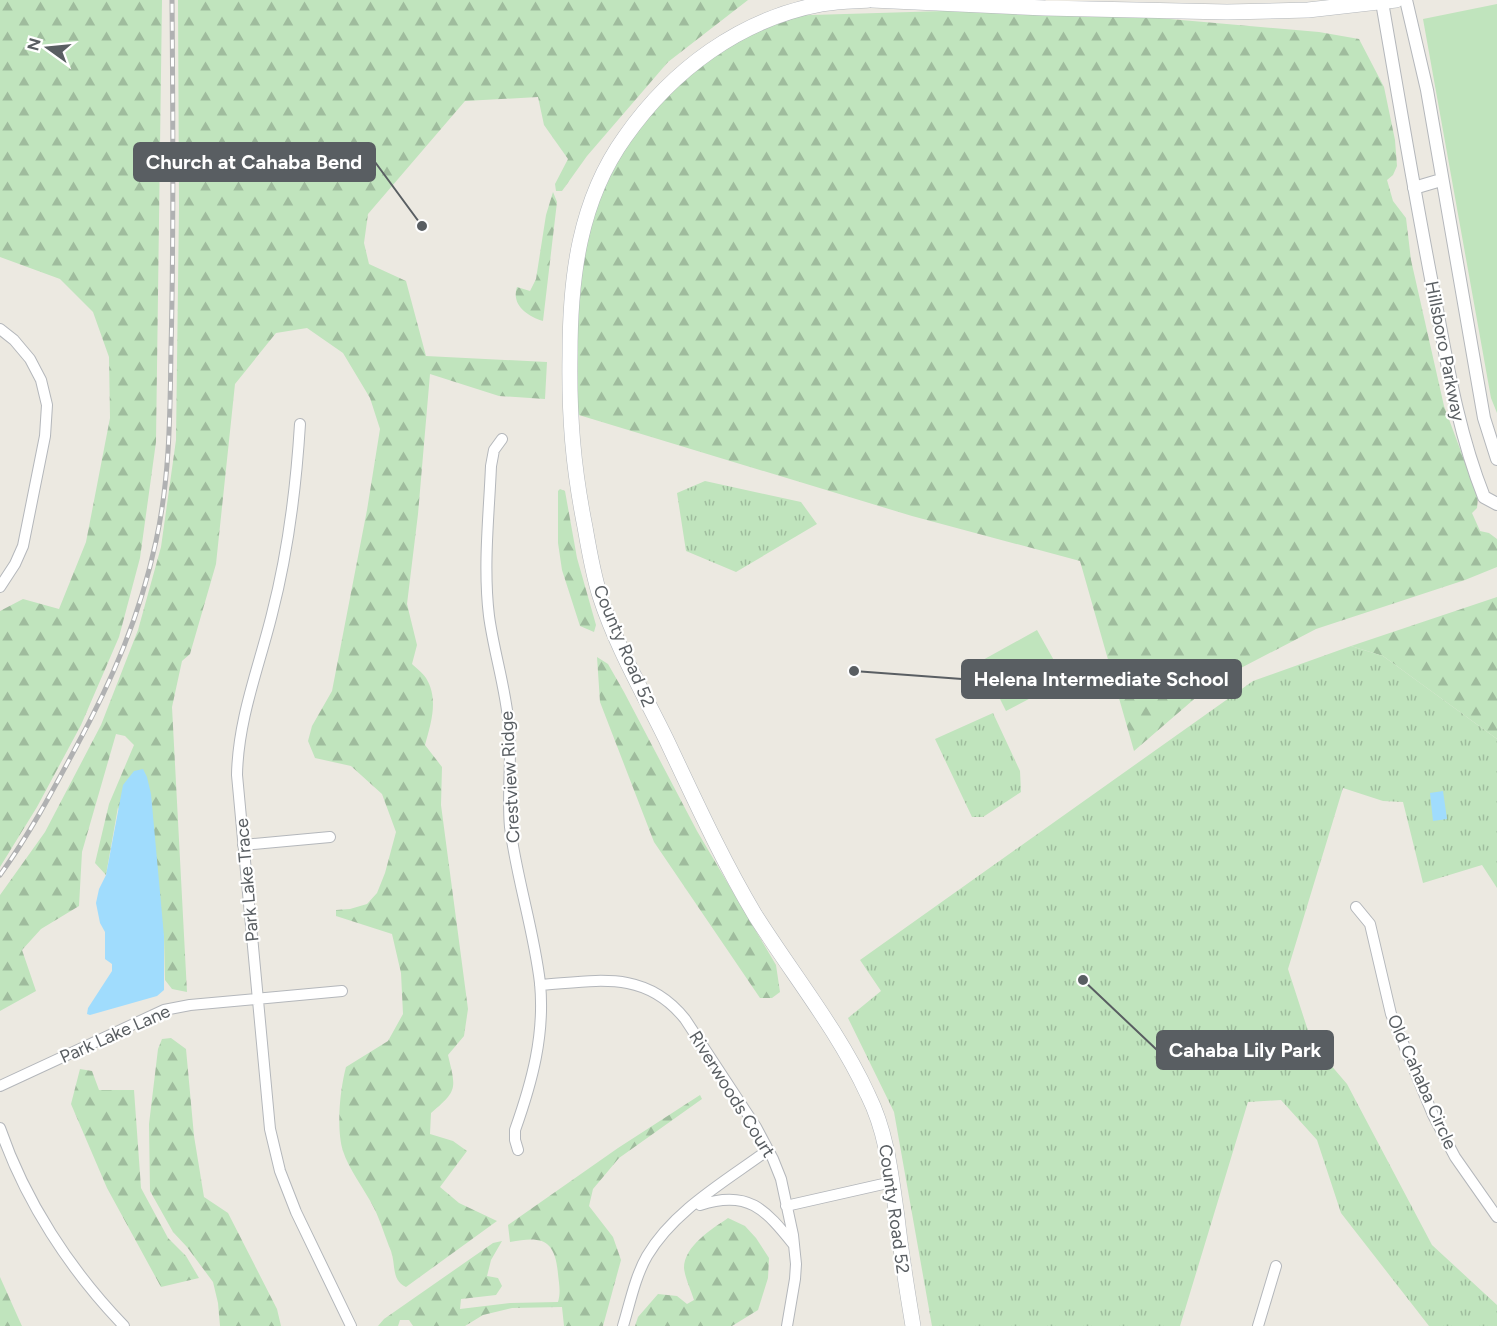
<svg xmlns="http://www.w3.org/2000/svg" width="1497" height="1326" font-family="Figtree,sans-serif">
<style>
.grass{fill:#c0e4bd}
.forest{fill:url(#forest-firs)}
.park{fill:url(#park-tufts)}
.water{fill:#a0dcfd}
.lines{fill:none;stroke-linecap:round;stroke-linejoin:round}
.minor-casing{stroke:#b4b7bb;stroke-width:12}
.tertiary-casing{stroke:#b4b7bb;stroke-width:14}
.secondary-casing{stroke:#b3b7bb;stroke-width:16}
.minor{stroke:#fff;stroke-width:10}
.tertiary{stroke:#fff;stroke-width:12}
.secondary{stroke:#fff;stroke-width:15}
.rail-casing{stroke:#b0b1b2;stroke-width:5}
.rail{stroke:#fff;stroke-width:3;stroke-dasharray:9;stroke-linecap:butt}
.labels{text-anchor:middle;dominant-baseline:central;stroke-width:4.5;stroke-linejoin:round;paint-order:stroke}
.street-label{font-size:18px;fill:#595e62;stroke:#fff}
.leader{fill:none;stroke:#595e62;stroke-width:2}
.callout-dot{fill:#595e62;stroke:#fff;stroke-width:2}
.callout{fill:#595e62;stroke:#595e62;stroke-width:2}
.callout-label{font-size:20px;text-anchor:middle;font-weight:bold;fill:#fff}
</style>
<defs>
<pattern id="forest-firs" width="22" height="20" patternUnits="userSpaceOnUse" patternTransform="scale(1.5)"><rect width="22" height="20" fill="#c0e4bd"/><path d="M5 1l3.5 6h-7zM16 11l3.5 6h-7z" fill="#9fbc9d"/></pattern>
<pattern id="park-tufts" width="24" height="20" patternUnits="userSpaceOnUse" patternTransform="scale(1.5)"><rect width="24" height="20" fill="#c0e4bd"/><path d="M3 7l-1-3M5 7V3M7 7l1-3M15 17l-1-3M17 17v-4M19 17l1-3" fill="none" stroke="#9fbc9d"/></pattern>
</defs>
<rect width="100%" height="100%" fill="#ece9e1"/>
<path class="grass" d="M1497 4V413L1491 398 1423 19Z
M1037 630 1065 680 1006 711 981 661Z"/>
<path class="forest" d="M0 0H162L156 442 140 558 119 637 81 725 37 807 0 867V611L23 599 59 609 86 542 110 418 109 357 93 312 60 279 0 257Z
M178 0H748L668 62 587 156 562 191H556L555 184 568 159 544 125 538 97 465 101 368 214 364 243 369 264 406 281 426 356 547 362 545 399 499 396 430 374 418 514 407 604 417 645 412 664C417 669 423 673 426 678 439 699 431 723 425 745L442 767 441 805 468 1009 464 1036 448 1055C456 1089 458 1090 431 1113L430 1134 453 1141 467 1151 440 1187 459 1203 497 1221 406 1287C391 1280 396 1265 391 1251 385 1237 381 1222 374 1208 365 1190 348 1168 343 1151 336 1129 340 1089 346 1067L388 1041 403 1014 401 973 392 934 336 916V910L350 909 367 904 377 893 385 873 396 832 382 794 351 766 315 758 308 741 312 726 332 691 367 510 380 429 370 398 343 353 307 328 276 333 235 384 216 564 190 654 182 661 172 707 187 992 172 989 165 980 164 936 118 807 106 875 95 863 109 804 134 745 125 736 116 734 82 852 79 906 41 929 22 950 36 991 0 1011V895L45 832 101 725 138 630 161 547 176 440 179 208Z
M1045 8 1319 32 1359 39 1384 87 1395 140 1397 166 1393 175 1387 180 1393 201 1406 218 1411 260 1444 406 1478 497 1477 508 1472 513 1480 531 1489 533 1497 539V567L1465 580 1316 629 1214 682 1134 751 1080 561 912 516 569 412 576 263 618 147 711 50 779 16Z
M553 192 557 202 543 321C527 316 511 305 517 287L530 291 536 279 546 215Z
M560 489 565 491 577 558 596 625 594 632 580 626 562 570 558 543V491Z
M1497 597V739L1383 656 1351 646Z
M597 657 608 664 624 692 697 831 776 965 780 992 772 998H760L654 842 600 702Z
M171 1038 186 1049 194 1136 204 1197 228 1213 277 1309 281 1326H220L218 1303 213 1282 187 1247 173 1232 150 1191 149 1124 158 1049 162 1039Z
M80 1069 92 1071 99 1090H134L141 1188 168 1238 186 1256 199 1278 161 1287 107 1188 71 1104Z
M700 1095 702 1099 619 1158 593 1189 589 1206 613 1237 621 1260 603 1326H564L562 1307 512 1308 483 1315 465 1326H413L409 1320H400L398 1326H378L384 1319 493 1243 502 1241 491 1260 487 1276 498 1278 502 1286 496 1295 461 1299 460 1309 510 1303 558 1302C561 1292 559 1284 558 1274 555 1239 542 1236 510 1242L508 1225 618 1148Z
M728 1218 745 1226 756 1238 769 1258 768 1278 758 1310 732 1326H635L638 1317 658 1294 677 1296 687 1304 694 1300C691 1290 685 1278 684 1268 684 1246 712 1229 728 1218Z
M0 1277 21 1324 22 1326H0Z"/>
<path class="park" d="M705 481 801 502 817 524 736 572 686 551 677 493Z
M1351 646 1383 656 1497 739V888L1482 865 1423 883 1403 802 1383 801 1343 788 1288 969 1312 1043 1347 1084 1432 1245 1497 1305V1326H1429L1341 1213 1317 1140 1281 1100 1248 1102 1180 1326H932L894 1112 848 1018 881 991 860 960 1253 681Z
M993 713 1020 771 1021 792 983 817H972L935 739Z"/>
<path class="water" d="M143 769 147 777 151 794 164 936V990L157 996 90 1015 87 1014 88 1008 112 971V964L105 959V932L100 923 96 903 99 889 106 875 123 785 134 771Z
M1443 791 1447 819 1433 821 1430 793Z"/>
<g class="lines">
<g class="minor-casing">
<path id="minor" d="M0 329 14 340 30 359 41 380 47 405 45 436 23 546 15 564 0 587
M300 424C296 489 288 552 272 614 259 667 238 719 237 775L270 1129 280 1171 296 1212 351 1326
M502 439 494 450 491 466C489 515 483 566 489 616 494 653 506 689 509 727 512 761 507 794 510 827 517 880 534 931 540 983 545 1035 532 1082 515 1130V1140L518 1150
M243 845 330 837
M1356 907 1370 924 1391 1014 1433 1115 1455 1157 1497 1217
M540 985C597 981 645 969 685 1019L756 1127 773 1159 781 1179 793 1235 796 1264 795 1279 787 1326
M0 1086 164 1010 190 1005 342 991
M0 1128C25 1201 70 1270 124 1326
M700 1205C748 1189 765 1209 794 1245
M786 1206 892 1182
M623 1326C630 1303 635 1277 647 1256 674 1210 726 1181 768 1150
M1258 1326 1276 1266"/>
</g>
<g class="tertiary-casing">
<path id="tertiary" d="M1406 0 1427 90 1484 418 1497 459
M1382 2C1399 100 1415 197 1434 294 1447 363 1458 432 1484 497L1497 504
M1414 188 1441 180"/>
</g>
<g class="secondary-casing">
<path id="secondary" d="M869 0C854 1 838 1 822 4 740 19 672 70 625 137 579 201 570 278 570 355 569 416 573 467 585 527 589 550 593 574 600 596 616 646 643 692 666 739 694 798 721 858 755 915 793 975 838 1030 868 1095 887 1133 891 1175 897 1217 901 1253 907 1290 913 1326
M872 0 1045 8 1227 12 1308 10 1396 0"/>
</g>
<use href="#minor" class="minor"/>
<use href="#tertiary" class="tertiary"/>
<use href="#secondary" class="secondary"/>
<g class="rail-casing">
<path id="rail" d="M0 875C29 835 52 792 75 749 112 681 140 616 156 541 170 477 170 413 171 349 174 233 173 116 172 0"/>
</g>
<use href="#rail" class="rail"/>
</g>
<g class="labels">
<g class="street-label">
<text transform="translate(1445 351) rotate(79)">Hillsboro Parkway</text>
<text transform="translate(624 646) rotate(67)">County Road 52</text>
<text transform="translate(510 777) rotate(-93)">Crestview Ridge</text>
<text transform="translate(247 880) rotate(-95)">Park Lake Trace</text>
<text transform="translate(115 1034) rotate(-24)">Park Lake Lane</text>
<text transform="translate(1422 1082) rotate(66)">Old Cahaba Circle</text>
<text transform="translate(732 1094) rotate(58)">Riverwoods Court</text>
<text transform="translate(894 1209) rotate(82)">County Road 52</text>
</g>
</g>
<path class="leader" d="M422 226L375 162M854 671L962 679M1083 980L1157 1050"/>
<g class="callout-dot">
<circle cx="422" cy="226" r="6"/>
<circle cx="854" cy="671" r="6"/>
<circle cx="1083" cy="980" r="6"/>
</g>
<g class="callout">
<rect x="134" y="143" width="241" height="38" rx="6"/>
<rect x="962" y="660" width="279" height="38" rx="6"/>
<rect x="1157" y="1031" width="176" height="38" rx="6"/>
</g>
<g class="callout-label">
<text x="254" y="169">Church at Cahaba Bend</text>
<text x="1101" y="686">Helena Intermediate School</text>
<text x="1245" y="1057">Cahaba Lily Park</text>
</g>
<g transform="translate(48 48) rotate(285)" stroke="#ffffff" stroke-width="4.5" paint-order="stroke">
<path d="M0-4.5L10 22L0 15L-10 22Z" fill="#595e62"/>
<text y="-9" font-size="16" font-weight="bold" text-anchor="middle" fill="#595e62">N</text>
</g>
</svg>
